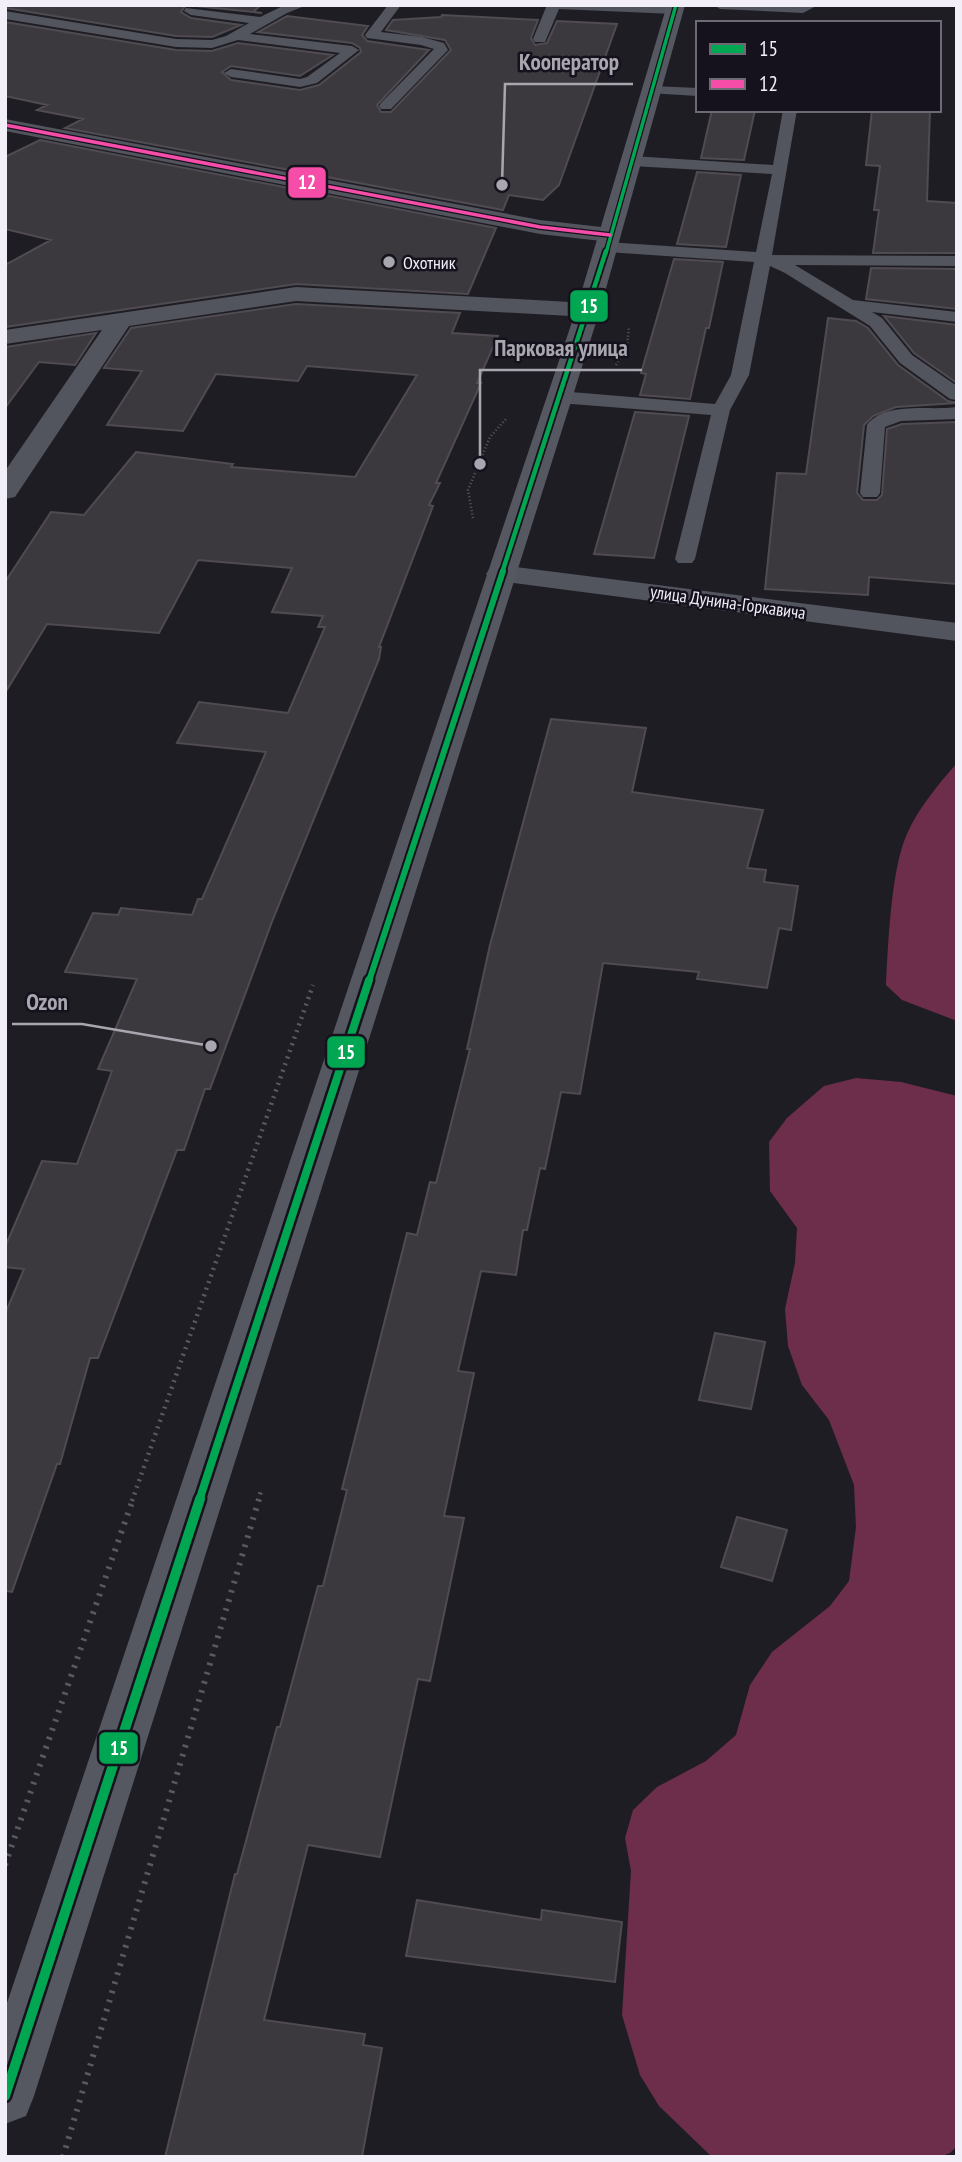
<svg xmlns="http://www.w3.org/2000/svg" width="962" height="2162" font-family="'PT Sans Narrow',sans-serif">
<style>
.forest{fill:#6d2e4b}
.building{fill:#3c393e;stroke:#4f4b51;stroke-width:2}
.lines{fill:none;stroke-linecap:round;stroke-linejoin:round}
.path-far2{stroke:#595960;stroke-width:2.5;stroke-dasharray:1 2.5;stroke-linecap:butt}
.path-far1{stroke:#595960;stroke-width:4.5;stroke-dasharray:2 5;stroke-linecap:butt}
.path{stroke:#595960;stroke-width:6;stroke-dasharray:2.5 7;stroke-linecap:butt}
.service{fill:#52545e;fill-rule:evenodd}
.minor{fill:#52545e;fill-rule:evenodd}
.tertiary{fill:#52545e;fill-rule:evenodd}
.secondary{fill:#555761;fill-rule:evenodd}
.bus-1-far4-casing{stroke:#15111d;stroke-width:6}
.bus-1-far3-casing{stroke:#15111d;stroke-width:8}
.bus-1-far2-casing{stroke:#15111d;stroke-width:10}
.bus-1-far1-casing{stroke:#15111d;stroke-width:13}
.bus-1-casing{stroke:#15111d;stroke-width:15}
.bus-2-casing{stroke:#15111d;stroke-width:6}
.bus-1-far4{stroke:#00a651;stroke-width:3.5}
.bus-1-far3{stroke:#00a651;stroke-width:4.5}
.bus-1-far2{stroke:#00a651;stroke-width:6}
.bus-1-far1{stroke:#00a651;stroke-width:8}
.bus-1{stroke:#00a651;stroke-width:10}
.bus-2{stroke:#f54da8;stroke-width:3.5}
.poi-dot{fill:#a8a6ae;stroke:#15111d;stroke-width:2.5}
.labels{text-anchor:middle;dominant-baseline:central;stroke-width:5;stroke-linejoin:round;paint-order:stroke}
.far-poi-label{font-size:18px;fill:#f2eff9;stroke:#15111d;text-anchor:start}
.far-street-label{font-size:18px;fill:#f2eff9;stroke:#15111d}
.leader{fill:none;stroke:#a8a6ae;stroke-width:2.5}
.callout-dot{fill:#a8a6ae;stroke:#15111d;stroke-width:2.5}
.callout-label{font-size:23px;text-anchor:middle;font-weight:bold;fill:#a8a6ae;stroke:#15111d;stroke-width:5;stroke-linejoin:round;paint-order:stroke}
.line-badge{stroke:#15111d;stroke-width:2.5}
.badge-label{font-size:19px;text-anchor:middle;font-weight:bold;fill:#fff}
</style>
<rect width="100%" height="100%" fill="#1f1d24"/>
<path class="forest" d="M957 763V1021L902 1000 886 985C888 945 891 869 907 834 919 807 938 785 957 763Z
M856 1078 901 1082 957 1096V2146L950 2153 940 2157H712L659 2106 640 2075 622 2015 631 1871 625 1838 633 1810 657 1787 706 1761 736 1735 750 1685 772 1652 830 1606 849 1581 856 1527 854 1485 829 1420 802 1385 788 1346 785 1309 795 1263 797 1228 770 1191 769 1142 787 1118 824 1086Z"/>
<path class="building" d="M5 5H261L253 12 262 13 186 5 181 12 191 18 241 25 212 37 176 36 5 8Z
M442 15 538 20 531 38 535 45 547 43 557 21 617 24 559 185 543 200 509 195 503 210 65 128 83 119 37 110 47 105 5 96V22L176 50 212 51 238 43 333 55 300 76 231 66 222 72 231 80 300 90 319 85 361 52 360 48 352 43 258 32 287 16 368 26 362 35 367 41 429 50 377 105 381 112H391L451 50 445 40 386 30 393 20 441 17Z
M712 110H755L744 160 701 158Z
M872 110H930L927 201 957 203V253H873L879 210H874L880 166 866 165Z
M40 140 496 228 468 294 296 284 5 327V265L51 240 5 229V157Z
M697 172 741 175 726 247 677 244Z
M674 259 723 262 709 328H706L690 399 640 395 646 374 641 373Z
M871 268 957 269V309L866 299Z
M296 304 460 313 452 333 498 336 477 383H481L436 483H440L429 505 433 506 379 647H381L379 659 273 919 210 1089H205L184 1150H177L98 1358H90L60 1464H57L12 1592 5 1591V1314L24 1269 5 1267V1247L42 1161 77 1164 112 1071 98 1069 137 979 65 972 93 913 118 915 121 908 192 915 198 899H202L266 752 177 743 199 702 288 713 325 627H318L323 616 272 612 292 568 198 560 159 633 47 624 5 693V582L51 512 84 515 136 452 233 464 231 467 355 477 417 375 307 366 298 381 216 374 183 431 107 425 142 371 104 368 131 328Z
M884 316 957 325V383L914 353Z
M828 318 856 321 868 328 898 365 948 401 957 403 896 407 873 416 864 425 857 493 863 500H877L882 495 887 429 902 424 957 422V584L869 577 868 595 765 589 777 473 806 474Z
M96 333 75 365 39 362 5 408V347Z
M635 412 689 416 654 558 594 554Z
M551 719 646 728 632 792 763 810 747 868 766 870 764 882 798 886 791 930 779 928 767 988 697 979 699 972 603 963 580 1094 561 1092 545 1169 540 1168 527 1230H523L516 1275 481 1271 458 1371 474 1373 444 1516 464 1518 430 1681 418 1679 380 1857 308 1845 264 2020 365 2034 363 2045 382 2048 362 2157H165L235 1874H237L277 1727H280L318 1586H323L347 1490 342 1489 407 1233 417 1235 430 1182 436 1183 470 1049H467L490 945Z
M715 1333 765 1342 751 1409 699 1400Z
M737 1517 787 1530 772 1581 721 1567Z
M417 1900 541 1920 542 1910 622 1922 615 1982 406 1956Z"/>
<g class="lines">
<path class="path-far2" d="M616 365 627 346 629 326
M473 518 468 490 490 437 506 419"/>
<path class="path-far1" d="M132 1501 313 985
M258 1501 261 1491"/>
<path class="path" d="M5 1865 133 1499
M63 2157 259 1499"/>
<path class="service" d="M285 5H307L287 13 250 34 352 46 359 50 317 83 300 87 231 77 224 73 231 69 300 79 307 77 340 53 238 40 212 48 176 47 5 19V11L176 39 212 40 226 36 249 23 191 15 184 11 186 8 260 17Z
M388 5H401L381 32 422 37 444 43 448 50 391 109H381L379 106 381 103 434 49 421 45 367 38 365 35Z
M547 5C569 5 669 1 681 10L674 14 559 9 545 42H535L533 39Z
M714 5H818L803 13 720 9Z
M653 86 698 88V96L648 93 646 90Z
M783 110H797L772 255 957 256V266L795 265 853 300 957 312V322L872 312 882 318 912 355 957 386V400L950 399 900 363 870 326 785 273 770 266 749 375 730 410 695 559 692 563H678L675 559 711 415 559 403 550 397 559 391 715 404 731 375 754 262 607 252 599 247 607 242 756 252 772 174 632 166 624 161 632 156 773 165Z
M957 407V419L901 421 885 427 880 493 877 497H863L860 493 867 425C885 401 930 411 957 407Z"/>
<path class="minor" d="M296 287 588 303 596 305 600 310 596 315 588 317 296 301 129 326 15 497 5 499V471L102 330 5 344V330Z
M500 565 957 623V641L490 580 486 574 490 568Z"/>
<path class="tertiary" d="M5 119 540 220 610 228 618 230 621 235 618 240 610 242 540 234 5 131Z"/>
<path class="secondary" d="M667 5H685L600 310 34 2096 26 2116 5 2124V2009L576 310Z"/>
<g class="bus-1-far4-casing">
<path id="bus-1-far4" d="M606 253 676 5"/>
</g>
<g class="bus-1-far3-casing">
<path id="bus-1-far3" d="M502 573 606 251"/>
</g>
<g class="bus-1-far2-casing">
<path id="bus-1-far2" d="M369 981 503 571"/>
</g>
<g class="bus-1-far1-casing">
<path id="bus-1-far1" d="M199 1501 369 980"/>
</g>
<g class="bus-1-casing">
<path id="bus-1" d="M5 2096 200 1499"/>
</g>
<g class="bus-2-casing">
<path id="bus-2" d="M5 125 540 227 610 235"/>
</g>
<use href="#bus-1-far4" class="bus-1-far4"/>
<use href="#bus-1-far3" class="bus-1-far3"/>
<use href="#bus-1-far2" class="bus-1-far2"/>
<use href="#bus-1-far1" class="bus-1-far1"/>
<use href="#bus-1" class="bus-1"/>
<use href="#bus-2" class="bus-2"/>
</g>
<circle class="poi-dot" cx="389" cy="262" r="7"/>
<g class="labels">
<g class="far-poi-label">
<text x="403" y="262">Охотник</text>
</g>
<g class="far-street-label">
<text transform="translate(728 602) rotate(8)">улица Дунина-Горкавича</text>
</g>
</g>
<path class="leader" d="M502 185L505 84H633M480 464L480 370H642M211 1046L82 1024H12"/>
<g class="callout-dot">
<circle cx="502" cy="185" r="7"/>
<circle cx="480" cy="464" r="7"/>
<circle cx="211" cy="1046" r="7"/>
</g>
<g class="callout-label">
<text x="569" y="70">Кооператор</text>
<text x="561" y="356">Парковая улица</text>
<text x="47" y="1010">Ozon</text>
</g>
<g class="line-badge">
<rect x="287" y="166" width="40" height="33" rx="7" fill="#f54da8"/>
<rect x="569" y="289" width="40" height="34" rx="7" fill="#00a651"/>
<rect x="326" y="1035" width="40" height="34" rx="7" fill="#00a651"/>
<rect x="98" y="1731" width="41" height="34" rx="7" fill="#00a651"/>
</g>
<g class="badge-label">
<text x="307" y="189">12</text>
<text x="589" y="313">15</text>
<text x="346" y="1059">15</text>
<text x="119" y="1755">15</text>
</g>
<rect width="962" height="2162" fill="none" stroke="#f2eff9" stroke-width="14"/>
<rect x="696" y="21" width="245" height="91" fill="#15111d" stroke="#6d6a75" stroke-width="2"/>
<rect x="710" y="44" width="35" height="10" fill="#00a651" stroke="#6d6a75" stroke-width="2"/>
<text x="759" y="56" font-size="21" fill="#f2eff9">15</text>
<rect x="710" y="79" width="35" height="10" fill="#f54da8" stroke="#6d6a75" stroke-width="2"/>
<text x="759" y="91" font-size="21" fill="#f2eff9">12</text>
</svg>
